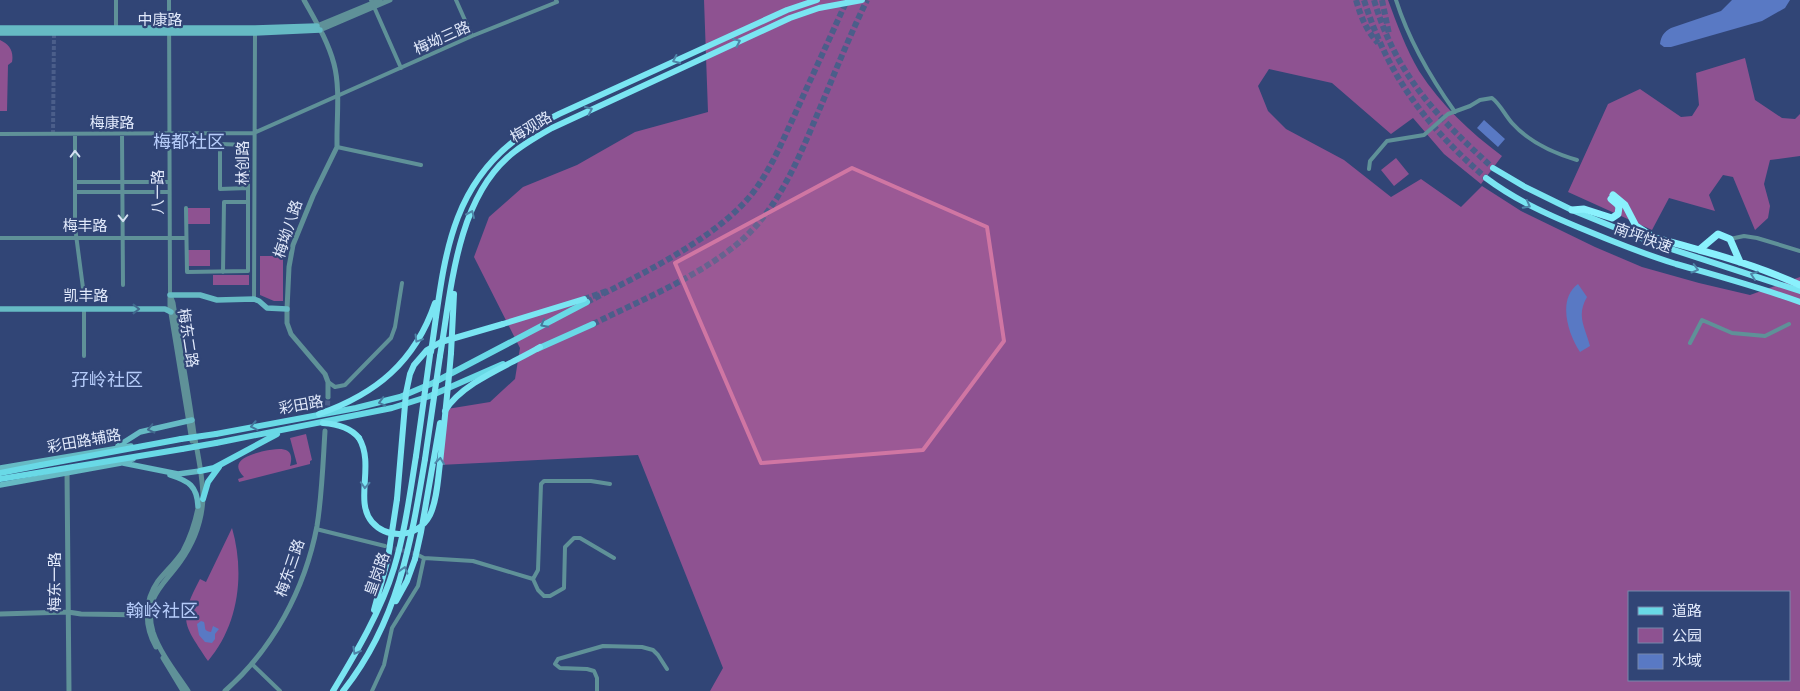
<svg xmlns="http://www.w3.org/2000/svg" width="1800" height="691" font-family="Raleway,'Noto Sans SC',sans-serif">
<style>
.green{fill:#8e5291;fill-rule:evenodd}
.water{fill:#5979c4}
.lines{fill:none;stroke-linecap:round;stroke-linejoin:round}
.minor-tunnel{stroke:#4b5e8a;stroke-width:4;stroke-dasharray:4 2;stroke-linecap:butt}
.tertiary-tunnel{stroke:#4b5e8a;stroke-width:5;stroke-dasharray:5 2.5;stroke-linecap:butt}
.primary-tunnel{stroke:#4b5e8a;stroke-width:6;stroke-dasharray:6 3;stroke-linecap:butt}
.trunk-tunnel{stroke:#4b5e8a;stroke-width:6;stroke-dasharray:6 3;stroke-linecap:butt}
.minor{stroke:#5f9198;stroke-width:4}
.tertiary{stroke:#5f9198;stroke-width:5}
.secondary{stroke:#66bac4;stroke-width:5.5}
.primary{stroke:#69d9e6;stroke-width:6}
.trunk{stroke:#7ae5f2;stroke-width:6}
.motorway{stroke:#8af1fd;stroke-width:7}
.primary-bridge{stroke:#69d9e6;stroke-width:6}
.trunk-bridge{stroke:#7ae5f2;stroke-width:6}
.oneway{stroke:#4e85a8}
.oneway2{stroke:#d4e0f1}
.oneway3{stroke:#41688d}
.oneway4{stroke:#45799d}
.marked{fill:#d076a3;fill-opacity:0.2;stroke:#d076a3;stroke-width:4;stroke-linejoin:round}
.labels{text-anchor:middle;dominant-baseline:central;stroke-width:4.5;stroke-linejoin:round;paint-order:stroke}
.street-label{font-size:15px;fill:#e1e9fb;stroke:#314576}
.quarter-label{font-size:18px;fill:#b6ccfa;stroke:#314576}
</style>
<rect width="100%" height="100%" fill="#314576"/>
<path class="green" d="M704 0H1388C1397 24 1406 49 1419 71 1441 105 1470 132 1502 156L1481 184 1444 154 1413 118 1391 134 1332 83 1269 69 1258 86 1268 111 1286 129 1344 160 1391 197 1421 179 1461 207 1482 186 1521 211 1595 247 1642 267 1699 283 1750 295 1800 277V691H710L723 668 638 455 439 465 447 409 490 402 515 379 520 348 474 257 489 217 523 187 577 165 635 132 708 112ZM1629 592H1789V680H1629Z
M0 40C9 44 14 51 12 62L8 65 7 111H0Z
M1745 58 1755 100 1782 118 1795 119 1800 114V156L1770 160 1764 184 1770 206 1768 218 1755 230 1733 177 1723 175 1709 195 1715 211 1669 198 1652 230 1568 192 1608 104 1640 89 1681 117 1692 116 1699 105 1696 73Z
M1396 158 1409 174 1394 186 1381 170Z
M187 208H210V224H187Z
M187 250H210V266H188Z
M260 256H283V301H274L260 295Z
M213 275H249V285H213Z
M306 434 312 460 310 461V464L239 482 238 479 244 477C227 460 252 454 264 451 278 448 296 445 290 466L297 464 290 438Z
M232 528C245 573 239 625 208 661 183 623 178 621 200 579L206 582Z"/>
<path class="water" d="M1732 0H1790L1785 8 1762 21 1671 47H1664L1660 44C1661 36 1664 32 1671 28L1721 11Z
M1484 120 1505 139 1498 147 1477 128Z
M1578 284 1587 297C1576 316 1585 327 1590 346L1580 352C1568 334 1557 299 1578 284Z
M201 621 204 622C206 628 203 631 211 632L213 626 219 629 215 634V639L212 643 205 642 199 635 197 624Z"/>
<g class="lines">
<path class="minor-tunnel" d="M53 134 54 33
M389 547 416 554"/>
<path class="tertiary-tunnel" d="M327 413 328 397"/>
<path class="primary-tunnel" d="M587 302C638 276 705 244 744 203 767 179 781 144 795 114 812 76 830 38 847 0
M593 324C641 300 694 279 736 245 780 210 801 152 823 101 837 67 851 33 867 0"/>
<path class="trunk-tunnel" d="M1356 0C1361 17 1366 30 1378 43
M1364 0C1388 76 1426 126 1486 178
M1374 0C1396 75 1437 117 1493 168
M1382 0 1389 34
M584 299 607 291"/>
<path class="minor" d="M116 0V30
M169 0 170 295
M371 0 401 68
M456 0 472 36
M1396 0C1409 41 1430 77 1455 112
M0 134 254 133 472 36 557 2 556 0
M75 135V227L83 288
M122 135 123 285
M337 147 421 165
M1369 169 1370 161 1387 141 1424 135 1448 114 1470 106 1480 100 1492 98C1500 104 1505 115 1512 123 1529 142 1553 153 1577 160
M75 182H169
M75 192H169
M186 208 187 272 248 271V145L220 144V189L248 188
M0 238H186
M1730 239 1744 236 1757 238 1800 251
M223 272 224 202H248
M254 299 255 33
M84 309V356
M1690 343 1702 320 1732 333 1765 336 1789 324
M328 382 335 387 345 385 391 338 395 327 402 283
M610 484 591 481H544L541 484 538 570 533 579 538 590 544 596H550L564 588 565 547 574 538H580L614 558
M316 529 385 546
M424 558 473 561 533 579
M252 664 280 691
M372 691 384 665 392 628 418 586 424 558 418 555
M597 691V678L594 671 587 669 560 668 555 664 558 659 603 646 642 647 653 650 658 655 667 669"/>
<path class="tertiary" d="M304 0C315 20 328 41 334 64 340 87 337 114 337 138V147L313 196 293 245 289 267 287 309V323L291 334 325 374 328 382V397
M317 26 380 0
M320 30 390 0
M170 295 173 303C180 347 188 390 194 434 198 455 203 477 203 498 202 521 193 544 180 562 163 586 143 597 153 632 160 653 176 673 188 691
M170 298V307L192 441
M67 472 69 691
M0 614 68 612 81 614 149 615
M156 647C144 626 144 601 158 581 166 571 176 562 183 551 191 536 196 520 199 503
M163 658 183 691
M225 691C273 649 305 589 317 526 322 495 323 462 325 431"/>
<path class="secondary" d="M0 28H255L317 26
M0 33H255L320 30
M170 295H200L217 300 254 299 259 301 267 308 287 309
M0 309H165L171 312
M118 446 140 432 192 420
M123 463 178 474 200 471
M0 468 131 446
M170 475C189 481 197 486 198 506
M0 485 121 463 133 459"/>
<path class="primary" d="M537 349 593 324
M216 434 356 408 400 397 433 383 587 302
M216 443 392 408 430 396 503 364
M41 465 181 439
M200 471 214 468 277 434
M0 479 182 449
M203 499 208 482 219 467"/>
<path class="trunk" d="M1493 168 1525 187 1572 210 1628 233 1665 247 1800 291
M1486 178C1518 202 1553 217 1590 232 1619 244 1647 255 1676 264 1718 276 1759 287 1800 302
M503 324 584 299
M431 352C444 267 446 186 525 133 536 126 547 120 559 114L787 10 817 0
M451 353 454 294
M440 356C451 292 456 204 507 158 520 146 536 137 552 128L790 18 819 8 862 0
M445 411C462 382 512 364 540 347
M319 414C376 394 415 362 435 303
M323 423C337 424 350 427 359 438
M396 601 407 581 415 559
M374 610 388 558 397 499
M333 691C356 653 381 611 394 568 405 532 410 493 416 456
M343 691C398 622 411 543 425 459"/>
<path class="motorway" d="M1613 195 1625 205 1636 226 1650 235
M1572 210 1584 209 1612 218 1618 214 1619 207 1617 204 1611 199
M1628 233C1652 236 1675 243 1699 250 1733 259 1767 270 1800 285
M1699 250 1718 234 1730 239 1740 262"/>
<path class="primary-bridge" d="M181 439 216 434
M182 449 216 443
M0 473 41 465"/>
<path class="trunk-bridge" d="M359 438C375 465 354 501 372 522 379 530 389 534 399 534 412 534 424 527 430 515 437 500 438 479 440 463 444 426 448 389 451 353
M416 456 430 355
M425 459 440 356
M397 499 406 393 410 374 414 365 427 350 441 342 503 324
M415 559 421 532 440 423"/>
</g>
<defs><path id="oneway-chevron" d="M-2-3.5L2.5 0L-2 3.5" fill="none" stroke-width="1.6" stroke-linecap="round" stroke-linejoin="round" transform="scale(1.25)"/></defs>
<g class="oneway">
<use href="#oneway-chevron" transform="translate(737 42) rotate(-25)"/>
<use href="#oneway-chevron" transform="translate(676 60) rotate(155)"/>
<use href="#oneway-chevron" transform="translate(589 110) rotate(-25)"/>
<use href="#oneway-chevron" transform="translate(1527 205) rotate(28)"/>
<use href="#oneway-chevron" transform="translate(471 214) rotate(-66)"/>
<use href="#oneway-chevron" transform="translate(1695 269) rotate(15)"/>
<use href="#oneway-chevron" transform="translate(1754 275) rotate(-161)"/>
<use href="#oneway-chevron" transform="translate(418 339) rotate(121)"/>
<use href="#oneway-chevron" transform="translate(440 461) rotate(-83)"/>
<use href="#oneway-chevron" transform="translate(365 485) rotate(93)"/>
<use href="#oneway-chevron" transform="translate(404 570) rotate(-73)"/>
<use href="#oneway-chevron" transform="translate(356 651) rotate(119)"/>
</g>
<g class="oneway2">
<use href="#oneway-chevron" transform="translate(75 154) rotate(-91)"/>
<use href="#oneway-chevron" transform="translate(123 218) rotate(89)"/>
</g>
<g class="oneway3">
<use href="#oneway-chevron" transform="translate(136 309)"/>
<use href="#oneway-chevron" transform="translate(151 429) rotate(167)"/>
</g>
<g class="oneway4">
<use href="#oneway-chevron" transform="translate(544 324) rotate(152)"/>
<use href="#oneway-chevron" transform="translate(382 402) rotate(165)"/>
<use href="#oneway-chevron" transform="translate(254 426) rotate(169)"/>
</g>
<path class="marked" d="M852 168 987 227 1004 341 923 450 761 463 675 263Z"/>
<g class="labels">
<g class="street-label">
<text x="160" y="20">中康路</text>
<text transform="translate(442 38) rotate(-24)">梅坳三路</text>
<text x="112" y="123">梅康路</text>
<text transform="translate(531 127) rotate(-31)">梅观路</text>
<text transform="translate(243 163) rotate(-90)">林创路</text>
<text transform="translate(158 192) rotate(-90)">八一路</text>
<text x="85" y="226">梅丰路</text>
<text transform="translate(288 229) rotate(-72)">梅坳八路</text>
<text transform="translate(1643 238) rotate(20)">南坪快速</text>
<text x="86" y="296">凯丰路</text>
<text transform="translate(188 338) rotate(81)">梅东二路</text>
<text transform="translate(301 405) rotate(-10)">彩田路</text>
<text transform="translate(84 441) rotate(-10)">彩田路辅路</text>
<text transform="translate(290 568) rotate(-71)">梅东三路</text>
<text transform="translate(377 574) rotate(-70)">皇岗路</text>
<text transform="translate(55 582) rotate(-90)">梅东一路</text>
</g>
<g class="quarter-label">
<text x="189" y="141">梅都社区</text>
<text x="107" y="379">孖岭社区</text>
<text x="162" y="610">翰岭社区</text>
</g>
</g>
<rect x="1628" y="591" width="162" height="90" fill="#314576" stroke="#7787ab"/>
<rect x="1638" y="607" width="25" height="8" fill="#69d9e6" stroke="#7787ab"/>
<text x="1672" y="616" font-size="15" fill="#e1e9fb">道路</text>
<rect x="1638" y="628" width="25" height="15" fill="#8e5291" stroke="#7787ab"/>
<text x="1672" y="641" font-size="15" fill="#e1e9fb">公园</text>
<rect x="1638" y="654" width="25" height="15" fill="#5979c4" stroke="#7787ab"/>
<text x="1672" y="666" font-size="15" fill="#e1e9fb">水域</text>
</svg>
